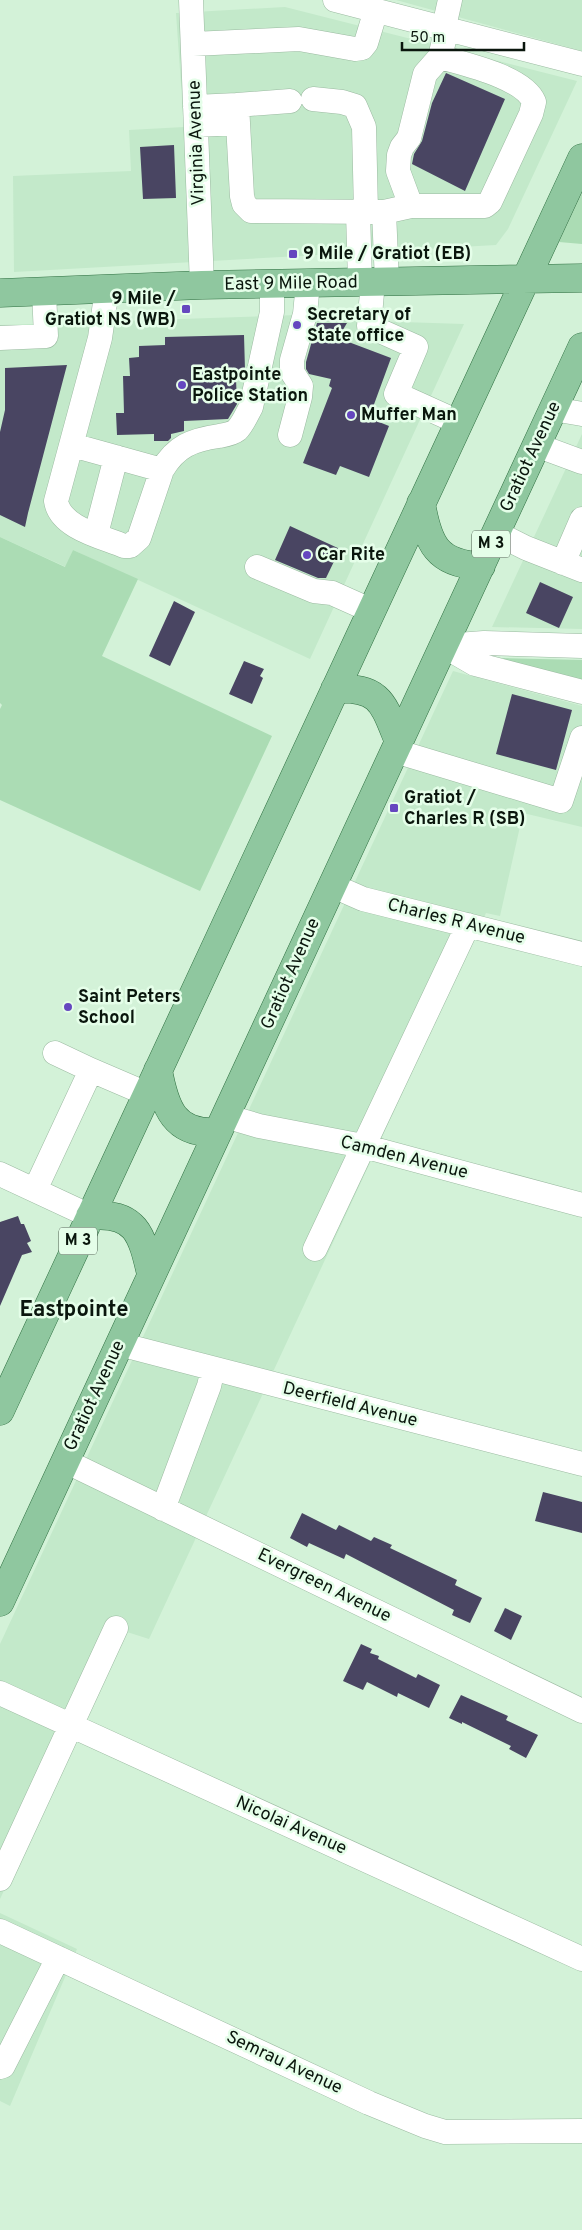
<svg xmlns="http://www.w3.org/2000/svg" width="582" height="2230" font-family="Overpass,sans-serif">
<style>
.built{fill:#c3e9ca}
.green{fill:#abdcb4}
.building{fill:#494562}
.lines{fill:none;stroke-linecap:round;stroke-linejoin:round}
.minor-casing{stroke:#9bbaa1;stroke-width:25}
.major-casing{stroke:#307042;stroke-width:29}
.minor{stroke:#fff;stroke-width:24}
.major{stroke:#8fc79f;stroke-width:28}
.poi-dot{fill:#6547bf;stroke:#e5fee9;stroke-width:2}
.labels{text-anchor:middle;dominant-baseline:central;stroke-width:5;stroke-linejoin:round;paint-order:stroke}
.shield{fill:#e5fee9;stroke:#4c5c4f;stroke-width:1}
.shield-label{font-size:16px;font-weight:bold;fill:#0a160d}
.street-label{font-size:18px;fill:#0a160d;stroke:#e5fee9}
.poi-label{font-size:18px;font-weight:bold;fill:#0a160d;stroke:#e5fee9;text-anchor:start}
.district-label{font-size:22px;font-weight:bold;fill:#0a160d;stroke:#e5fee9}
</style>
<rect width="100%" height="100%" fill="#d3f2d8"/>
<path class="built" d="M396 0H582V51Z
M285 7 577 81 508 229 496 245 14 272 13 176 131 171 129 130 184 127 176 13Z
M298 315 308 319 464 324 310 659 73 550 66 567 0 537V325Z
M582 434V629L492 627Z
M453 671 582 706V827L523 813 500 916 486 913 149 1639 127 1632 0 1899V1644Z
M0 1913 77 1949 10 2106 0 2101Z"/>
<path class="green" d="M582 193V244L559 242Z
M0 537 65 567 73 550 138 579 102 656 272 736 200 891 0 800V709L2 705 0 703Z
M503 658 582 660V682L507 663Z"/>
<path class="building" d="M446 73 505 99 465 191 412 164 414 154 422 141 432 103Z
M174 145 176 198 143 199 140 147Z
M317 323H347L338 338 391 358 369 418 389 426 369 477 340 466 336 475 303 463 332 388 329 386 331 379 309 374 306 369V362Z
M244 335 245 370 243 379H236L237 404 228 419 184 421V431L171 434V438L168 441H154V434L117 435 116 413H124L123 376H130L129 358 139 357V346L165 345V337Z
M67 365 28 513 25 527 0 515V432L5 410V368Z
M290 526 340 549 326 578H318L275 560Z
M540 582 573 597 559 628 526 613Z
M174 601 195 612 170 666 149 656Z
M244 661 264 669 260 676 263 678 252 704 229 694Z
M512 694 572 710 556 770 496 754Z
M18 1216 21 1224H24L31 1241 27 1243 32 1252 22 1255 0 1306V1222Z
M543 1492 582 1502V1533L535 1521Z
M302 1513 336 1530 339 1525 371 1541 374 1537 392 1545 390 1548 457 1580 455 1585 482 1598 470 1623 452 1615 454 1610 346 1554 344 1559 309 1543 307 1547 290 1538Z
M505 1608 522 1616 511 1640 494 1631Z
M361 1644 372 1649 370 1653 379 1656 378 1659 416 1678 418 1674 440 1685 429 1708 398 1693 397 1697 367 1682 363 1690 343 1681Z
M461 1695 508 1716 506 1720 538 1735 526 1758 509 1749 511 1746 462 1722V1724L449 1718Z"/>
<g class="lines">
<g class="minor-casing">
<path id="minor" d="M191 0 202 285
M335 0 582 64
M444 27 450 0
M193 44 299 39 355 49 362 48 366 43 376 10
M440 57C464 64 524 77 534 102L531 114 490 202 485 206H411L398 171 399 155 402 147 409 138 425 74 440 57 447 28
M313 99 342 102 355 106 364 127 366 212
M290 101 237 105 242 196 244 204 251 211 384 212 411 206
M195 107 237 105
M196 125 238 123
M358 212 360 282
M384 212 387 282
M373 282 369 326 416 347 396 394 458 422
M107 289 100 338 56 501C60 528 103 537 124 546H130L139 538 162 470C176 446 192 440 219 436 225 435 232 434 237 430 243 424 247 414 251 407L272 312V284
M0 338 46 336 44 292
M553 409 582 414
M290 435 300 397 301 386 292 372V360L305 314 308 283
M72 445 162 470
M536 445 582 462
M496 533 526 548 582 570
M96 534 116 457
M563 563 582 519
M257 567 314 591 332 593 370 610
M444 646 475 664 582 692
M444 646 484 643 582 646
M395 751 561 801 582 738
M331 885 363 899 582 954
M55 1053 91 1070
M225 1116 259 1126 363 1146 582 1205
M0 1174 90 1216
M35 1190 91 1070 147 1094
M315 1249 468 925
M119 1344 582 1464
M65 1461 582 1711
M163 1509 209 1386 213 1369
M0 1693 582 1959
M0 1879 116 1628
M0 1931 369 2103 425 2126 445 2132 582 2131
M0 2067 3 2066 58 1958"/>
</g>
<g class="major-casing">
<path id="major" d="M0 293 202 285 582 278
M421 503C428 543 436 564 481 566
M335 689C381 687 383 703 399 742
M158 1070C165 1108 174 1135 218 1132
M90 1216C136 1211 142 1235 151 1274
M0 1411 582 158
M0 1602 582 347"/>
</g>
<use href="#minor" class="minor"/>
<use href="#major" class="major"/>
</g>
<g class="poi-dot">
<rect x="288" y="249" width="10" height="10" rx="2.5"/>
<rect x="181" y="304" width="10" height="10" rx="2.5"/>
<circle cx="297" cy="325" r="5"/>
<circle cx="182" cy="385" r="5"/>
<circle cx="351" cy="415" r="5"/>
<circle cx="307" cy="555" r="5"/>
<rect x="389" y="803" width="10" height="10" rx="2.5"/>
<circle cx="68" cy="1007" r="5"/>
</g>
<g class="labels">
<g class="shield">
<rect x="472" y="530.5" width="38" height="27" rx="4"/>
<rect x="59" y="1227.5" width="38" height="27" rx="4"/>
</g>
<g class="shield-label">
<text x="491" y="544">M 3</text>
<text x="78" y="1241">M 3</text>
</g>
<g class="street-label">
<text transform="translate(197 143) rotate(-92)">Virginia Avenue</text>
<text transform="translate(291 284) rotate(-1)">East 9 Mile Road</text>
<text transform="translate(531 457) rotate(-65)">Gratiot Avenue</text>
<text transform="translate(456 922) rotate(14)">Charles R Avenue</text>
<text transform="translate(291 974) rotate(-66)">Gratiot Avenue</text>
<text transform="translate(404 1158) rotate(14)">Camden Avenue</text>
<text transform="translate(95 1396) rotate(-65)">Gratiot Avenue</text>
<text transform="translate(350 1405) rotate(14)">Deerfield Avenue</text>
<text transform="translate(324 1586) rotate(26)">Evergreen Avenue</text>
<text transform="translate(291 1826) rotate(24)">Nicolai Avenue</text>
<text transform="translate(284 2063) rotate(25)">Semrau Avenue</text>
</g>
<g class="poi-label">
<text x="303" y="254">9 Mile / Gratiot (EB)</text>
<text x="176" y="299" text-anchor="end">9 Mile /<tspan x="176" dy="21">Gratiot NS (WB)</tspan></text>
<text x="307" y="315">Secretary of<tspan x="307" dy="21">State office</tspan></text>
<text x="192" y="375">Eastpointe<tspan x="192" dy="21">Police Station</tspan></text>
<text x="361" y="415">Muffer Man</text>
<text x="317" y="555">Car Rite</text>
<text x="404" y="798">Gratiot /<tspan x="404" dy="21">Charles R (SB)</tspan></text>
<text x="78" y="997">Saint Peters<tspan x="78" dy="21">School</tspan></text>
</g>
<g class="district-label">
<text x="74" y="1310">Eastpointe</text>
</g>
</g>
<path d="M402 42v8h122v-8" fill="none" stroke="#0a160d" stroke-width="2.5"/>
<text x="410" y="42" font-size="15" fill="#0a160d" stroke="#e5fee9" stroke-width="4" paint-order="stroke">50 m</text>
</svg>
